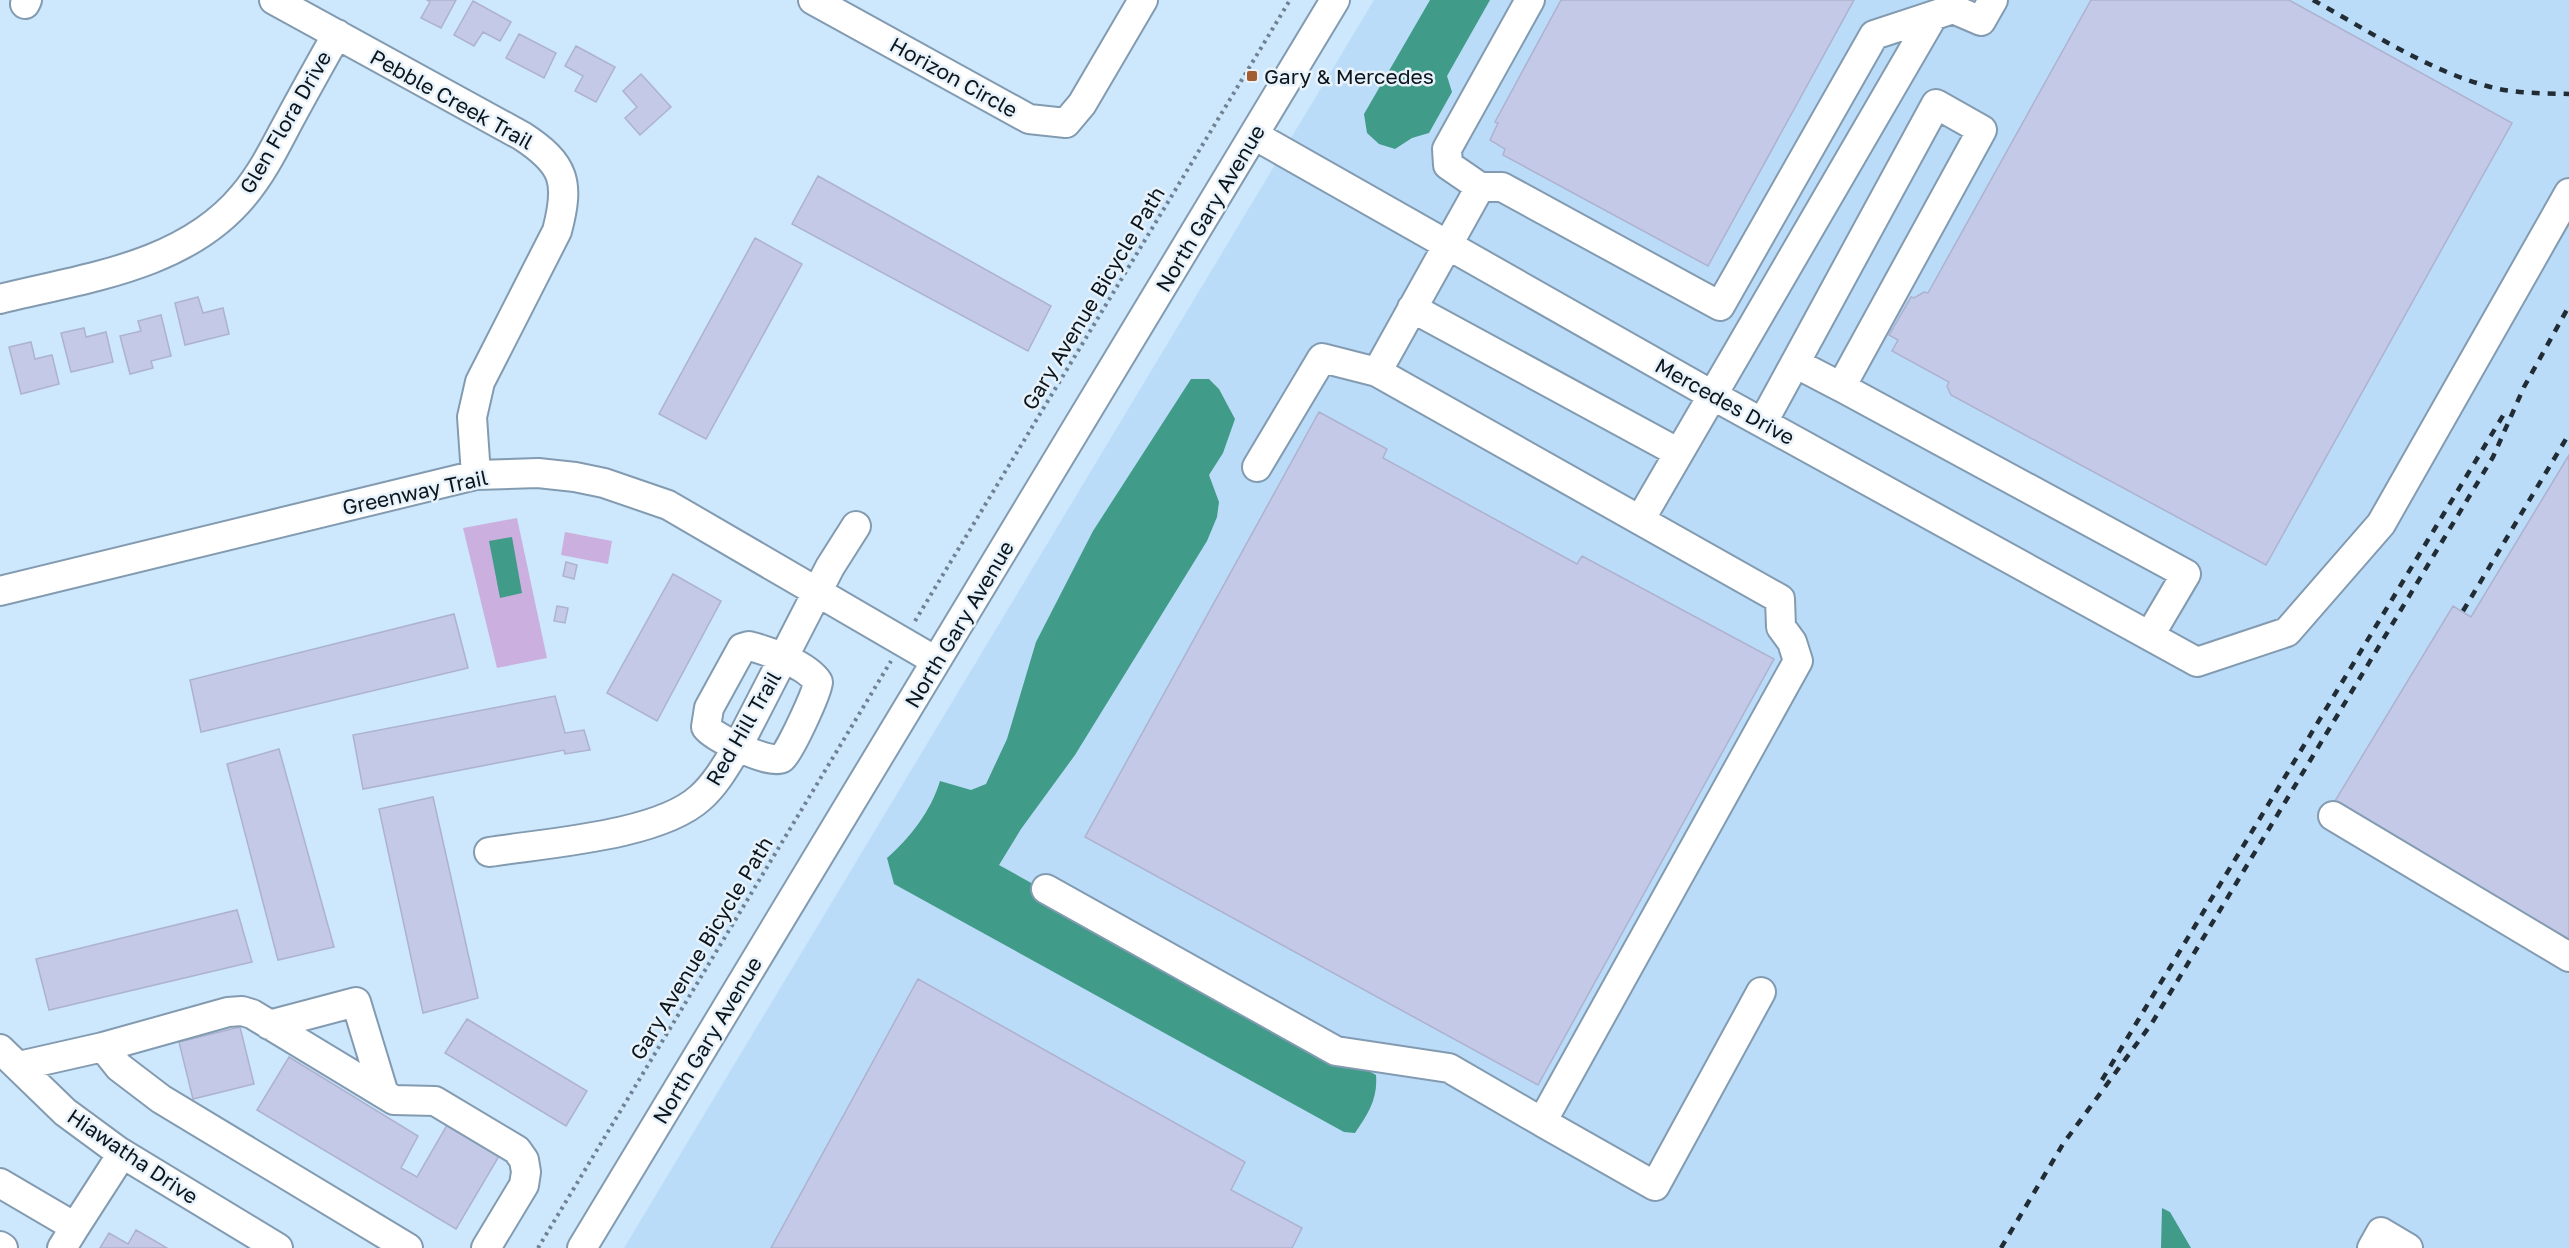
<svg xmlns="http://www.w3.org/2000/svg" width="2569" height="1248" font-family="'Golos Text',sans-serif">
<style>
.built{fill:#bbdcf8}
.green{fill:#cbb0df}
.water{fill:#409b88}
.building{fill:#c4c9e7;stroke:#adb2cf;stroke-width:1.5}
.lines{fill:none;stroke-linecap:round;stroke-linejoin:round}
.minor-casing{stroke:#839bb0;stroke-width:32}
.path{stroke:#708291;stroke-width:4;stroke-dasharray:3 4.5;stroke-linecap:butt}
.minor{stroke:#fff;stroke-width:28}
.rail{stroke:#212c35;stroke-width:4.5;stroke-dasharray:8 8;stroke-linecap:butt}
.poi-dot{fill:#a35d31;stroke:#e7f2fb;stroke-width:2}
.labels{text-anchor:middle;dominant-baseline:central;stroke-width:5;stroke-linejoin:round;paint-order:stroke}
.poi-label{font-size:21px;fill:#0c151c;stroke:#e7f2fb;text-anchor:start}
.street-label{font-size:21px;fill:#0c151c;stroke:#e7f2fb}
</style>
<rect width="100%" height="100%" fill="#cde7fd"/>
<path class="built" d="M1374 0H2569V1248H624Z"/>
<path class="green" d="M517 518 547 658 497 668 463 528Z
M565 532 612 541 608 564 561 555Z"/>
<path class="water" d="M1430 0H1490L1447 76 1452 92 1429 133 1412 138 1395 149 1379 144 1367 133 1364 114Z
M1191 379H1209L1219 389 1235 419 1223 453 1209 475 1219 502 1217 517 1207 541 1075 755 1021 829 999 865 1376 1075C1378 1099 1368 1114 1355 1133L1344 1132 894 884 887 858C910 838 931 811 940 781L971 790 986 784 1007 739 1036 642 1093 531Z
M512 537 522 593 500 598 489 541Z
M2162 1208 2170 1212 2191 1248H2161Z"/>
<path class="building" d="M427 0H456L441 28 421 18 430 2Z
M1561 0H1854L1708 266 1503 155 1505 149 1490 140 1498 123 1495 122Z
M2091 0H2289L2512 123 2266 565 1951 395 1947 386 1949 382 1892 351 1898 340 1889 335 1911 297 1914 298 1924 292 1928 293Z
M473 1 511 22 500 41 483 32 474 46 454 35Z
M519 34 556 53 544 78 506 58Z
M576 46 615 67 596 102 575 91 583 76 565 66Z
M641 74 671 107 640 135 625 118 637 107 623 91Z
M818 176 1051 306 1028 351 792 224Z
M755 238 802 264 706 439 659 414Z
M198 297 203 313 223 308 229 334 185 345 175 303Z
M161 315 171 356 151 361 153 368 130 374 120 336 141 331 138 321Z
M84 328 86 337 106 332 113 362 71 372 61 333Z
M31 342 35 359 52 355 59 384 21 394 9 347Z
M1319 412 1387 449 1383 458 1577 564 1582 556 1774 659 1538 1085 1085 837Z
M2569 455V943L2335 801 2453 606 2471 617Z
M566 562 577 565 574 579 563 576Z
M673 574 721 601 657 721 607 693Z
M557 606 568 608 565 623 554 621Z
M454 614 468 668 201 732 190 680Z
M555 696 565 733 584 730 590 750 565 754 564 750 363 789 353 735Z
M279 749 334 947 278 960 227 764Z
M433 797 478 998 423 1013 379 809Z
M237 910 252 962 49 1010 36 959Z
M918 979 1245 1162 1231 1190 1302 1228 1292 1248H771Z
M467 1019 587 1091 566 1126 445 1053Z
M240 1027 254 1084 193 1099 179 1042Z
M289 1057 418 1136 401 1168 417 1177 450 1120 502 1151 456 1229 257 1110Z
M136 1230 167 1248H100L109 1233 128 1244Z"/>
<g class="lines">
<g class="minor-casing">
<path id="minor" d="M274 0 522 136C565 164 570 182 557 231L480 382 472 417 476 475
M813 0 1029 119 1066 123 1082 104 1143 0
M25 4 27 0
M1254 135 1712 395 2197 662 2287 632 2381 524 2569 193
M1480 187 1448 165 1447 149 1530 0
M0 299C84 278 184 267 243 196 260 176 272 153 284 130 301 98 319 66 337 34
M1412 308 1679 453
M1795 363 1841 387
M1763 422 1936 104 1982 130 1841 387 2186 574 2150 635
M1257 467 1322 358 1377 372
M1640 520 1933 16
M0 591 476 475 538 473 575 477 604 483 668 505 936 661
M749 646C769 651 807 665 818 682 817 693 790 751 782 758 772 766 713 737 706 727L709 708 742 648Z
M2333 816 2569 957
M489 852C546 843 658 836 700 798 716 784 727 764 738 746L830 567 856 526
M1046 889 1336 1051 1449 1068 1542 1122
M1761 992 1655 1186 1542 1122 1798 661 1792 642 1781 627 1780 599 1377 372 1480 187H1502L1720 306 1874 35 1953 9 1981 21 1993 0
M269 1025 356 1002 384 1094
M103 1047 228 1012 242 1011 252 1014 394 1100 435 1101 517 1150 524 1160 526 1172 524 1185 486 1248
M0 1049 65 1112 118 1151 278 1248
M19 1066 103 1047 119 1067 161 1099 408 1248
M0 1183 75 1227 122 1154
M0 1246 3 1248
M62 1248 75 1227
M582 1248 1335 0
M2372 1248 2381 1232 2408 1248"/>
</g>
<path class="path" d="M915 621 1290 0
M538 1248 891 661"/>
<use href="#minor" class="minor"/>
<path class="rail" d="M2313 0C2369 31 2425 69 2487 86 2514 94 2541 93 2569 94
M2463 611 2569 434
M2102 1080 2507 409
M2001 1248 2063 1144 2152 1023 2493 457 2524 387 2569 306"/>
</g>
<rect class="poi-dot" x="1246" y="70" width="12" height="12" rx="3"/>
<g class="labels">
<g class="poi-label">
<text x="1264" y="76">Gary &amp; Mercedes</text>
</g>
<g class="street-label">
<text transform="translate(954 77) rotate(29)">Horizon Circle</text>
<text transform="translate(452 99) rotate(29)">Pebble Creek Trail</text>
<text transform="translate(285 122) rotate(-60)">Glen Flora Drive</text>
<text transform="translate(1210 208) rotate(-59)">North Gary Avenue</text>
<text transform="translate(1093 298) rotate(-59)">Gary Avenue Bicycle Path</text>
<text transform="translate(1725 401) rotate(29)">Mercedes Drive</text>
<text transform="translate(415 492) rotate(-12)">Greenway Trail</text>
<text transform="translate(959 624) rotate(-59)">North Gary Avenue</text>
<text transform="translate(743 728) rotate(-60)">Red Hill Trail</text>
<text transform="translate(701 948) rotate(-59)">Gary Avenue Bicycle Path</text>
<text transform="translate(707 1040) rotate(-59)">North Gary Avenue</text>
<text transform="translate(133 1156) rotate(34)">Hiawatha Drive</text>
</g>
</g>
</svg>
